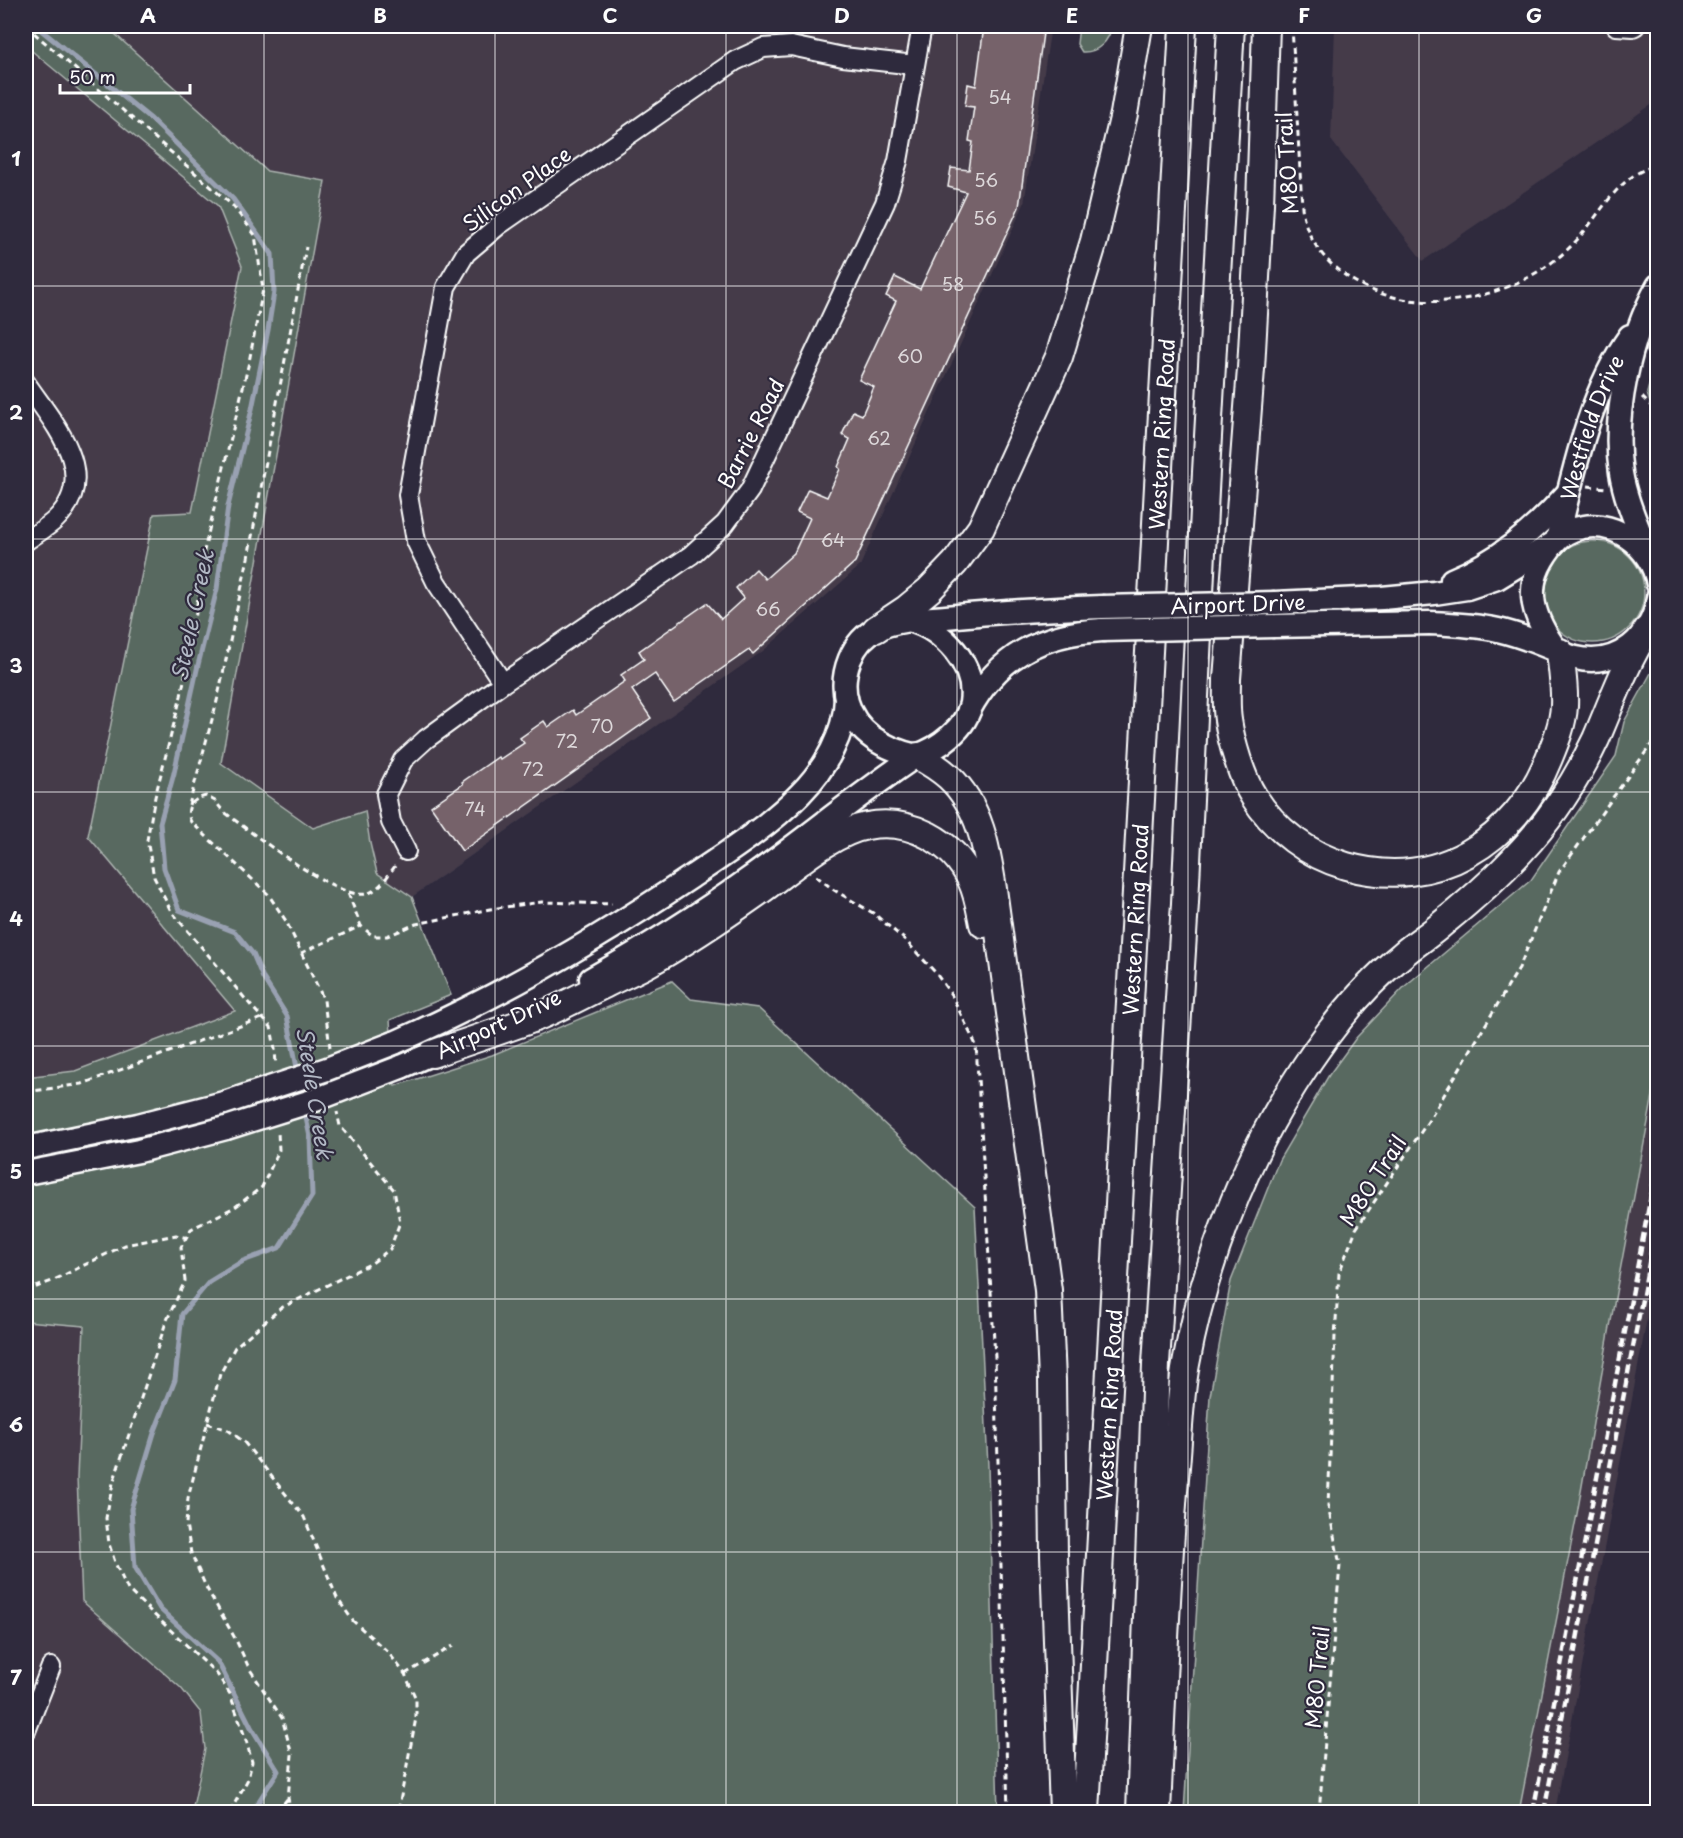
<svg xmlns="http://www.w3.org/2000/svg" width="1683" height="1838" font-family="'Playpen Sans',sans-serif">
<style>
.built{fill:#443b4a}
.green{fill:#596960;stroke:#acb4b0;stroke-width:1.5}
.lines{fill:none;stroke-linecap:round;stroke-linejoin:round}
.stream{stroke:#99a1b2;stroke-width:5}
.building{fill:#76626a;stroke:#fff;stroke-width:1.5}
.minor-casing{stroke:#fff;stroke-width:22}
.major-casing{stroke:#fff;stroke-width:27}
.highway-casing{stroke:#fff;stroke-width:30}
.path{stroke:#fff;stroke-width:3;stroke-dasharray:6 4.5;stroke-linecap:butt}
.minor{stroke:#2f2a3d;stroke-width:18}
.major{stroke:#2f2a3d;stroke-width:22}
.highway{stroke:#2f2a3d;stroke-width:26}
.rail{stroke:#fff;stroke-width:4.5;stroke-dasharray:9 4.5;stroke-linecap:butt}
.major-bridge-casing{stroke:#fff;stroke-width:27;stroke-linecap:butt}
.major-bridge{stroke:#2f2a3d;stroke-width:22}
.grid{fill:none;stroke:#fff;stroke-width:1.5;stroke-opacity:0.55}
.labels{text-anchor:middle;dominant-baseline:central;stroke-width:4.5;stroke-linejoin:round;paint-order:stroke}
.number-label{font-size:18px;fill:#ddd8da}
.street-label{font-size:21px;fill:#fff;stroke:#2f2a3d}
.water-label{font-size:22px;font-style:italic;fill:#b2b8c5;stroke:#2f2a3d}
.neatline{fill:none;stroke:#fff;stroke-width:2}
.grid-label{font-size:20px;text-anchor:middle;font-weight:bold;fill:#fff}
</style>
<rect width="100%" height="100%" fill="#2f2a3d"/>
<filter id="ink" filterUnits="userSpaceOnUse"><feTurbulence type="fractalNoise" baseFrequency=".0167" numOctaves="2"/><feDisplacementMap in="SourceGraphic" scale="12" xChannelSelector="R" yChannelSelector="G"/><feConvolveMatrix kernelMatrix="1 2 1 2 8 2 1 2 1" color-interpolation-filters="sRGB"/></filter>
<g filter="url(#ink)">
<path class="built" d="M106 26H1051L1024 204 860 566 763 651 412 897 377 873 364 811 313 828 221 764 325 182 267 171Z
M1335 26H1657V101L1423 261 1331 140Z
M26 46 218 206 242 266 192 513 154 514 88 836 235 1012 75 1071 26 1077Z
M1657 1074V1265L1555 1812H1519L1577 1514 1617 1287Z
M26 1321 84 1325 77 1477 82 1601 182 1688 201 1713 205 1749 192 1812H26Z"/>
<path class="green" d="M26 26H106L267 171 325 181 221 763 313 828 365 811 370 843 377 873 412 897 451 995 390 1020 395 1086 492 1055 672 981 691 999 758 1008 975 1207 988 1466 998 1812H192L205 1749 201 1713 181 1688 82 1601 77 1477 84 1326 26 1321V1077L75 1071 235 1011 88 836 154 514 192 512 242 266 218 206 26 46Z
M1079 26H1112C1109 41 1098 53 1082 52L1077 44Z
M1657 355 1658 426H1657L1647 393Z
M1542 592a51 51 0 1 1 102 0a51 51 0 1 1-102 0Z
M1657 662V1074L1617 1287 1577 1514 1519 1812H1184L1210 1396 1231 1281 1279 1160 1329 1075 1356 1038 1405 986 1531 880 1616 756 1624 722Z"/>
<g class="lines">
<path class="stream" d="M36 26 151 119 233 199 272 254 274 292 268 330 252 409 228 506 217 589 198 665 174 773 160 823 164 868 179 910 235 932 253 954 263 978 287 1016 298 1073
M252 1812 278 1771 251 1727 218 1662 160 1609 135 1567 131 1509 154 1433 175 1380 182 1314 209 1282 243 1261 279 1248 312 1196 310 1137 304 1108"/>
</g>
<path class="building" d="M984 26H1044L1019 207 855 562 753 654 749 650 674 702 655 674 632 690 651 718 462 851 431 806 463 784 462 782 498 757 500 759 524 743 520 738 544 721 548 727 573 710 576 715 625 681 621 675 644 659 639 651 707 603 721 619 744 598 736 588 756 569 765 579 794 553 810 518 797 512 808 489 827 497 840 469 838 467 850 439 842 435 853 411 862 415 874 387 859 380 896 301 886 296 895 277 920 289 966 192 948 187 951 168 969 170 973 142 969 141 974 107 965 106 968 84 976 86Z"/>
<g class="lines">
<g class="minor-casing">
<path id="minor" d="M1616 26 1633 27 1635 26
M26 383C52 422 102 474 56 519 47 528 35 534 26 541
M503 683 436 582 416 541 408 495 446 287 466 253 499 225 735 61 763 48 791 46 843 57 915 65
M406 851 391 822 386 794 403 760 426 739 503 683 691 555 725 524 750 490 885 203 898 161 922 26
M26 1731 51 1667"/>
</g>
<g class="major-casing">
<g id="major">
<path id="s1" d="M1557 540C1573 474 1590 391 1630 336"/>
<path d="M1650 560C1640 531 1626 503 1621 473 1612 416 1630 336 1658 286"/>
<path d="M1452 580C1498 561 1533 532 1566 495"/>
<path d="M1275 603 1382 598 1434 593 1467 588 1497 578 1554 543"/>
<path d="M909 620C943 629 977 666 971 703 967 728 938 749 916 756 886 749 856 734 847 702 839 675 852 640 878 628 899 619 924 619 946 617 998 612 1050 609 1102 607"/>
<path d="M1274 626 1429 623C1452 624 1476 625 1498 630 1516 634 1534 641 1551 648 1559 651 1567 656 1576 658 1617 668 1653 637 1658 598"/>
<path d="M1557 651C1534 619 1522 589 1546 554 1553 543 1561 534 1573 530 1611 515 1652 546 1658 584"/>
<path d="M969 710C999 655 1041 634 1102 630"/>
<path d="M591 979C644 949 696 917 746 881 803 841 857 795 916 756"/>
<path d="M394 1043C499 997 597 940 691 877 727 853 770 825 800 794 825 769 845 734 846 698"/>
<path d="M401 1067 447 1047"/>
<path d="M26 1148 138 1125 224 1103"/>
<path d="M26 1173 139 1151 226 1128"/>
</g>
</g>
<g class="highway-casing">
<g id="highway">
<path d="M1266 26 1260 204 1251 369 1227 679C1227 693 1226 707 1228 720 1231 741 1242 779 1254 797 1275 830 1308 855 1346 866 1436 892 1516 841 1549 758 1556 741 1563 724 1564 706 1565 688 1562 670 1560 652"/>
<path d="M876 629 906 609 929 590 955 563 981 528 1059 357 1094 241 1124 114 1139 26"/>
<path d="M918 756C929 762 940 769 949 777 980 806 987 849 993 889L1048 1290 1052 1380 1054 1556 1063 1812"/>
<path d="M432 1054C466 1042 501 1031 535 1018 558 1009 581 996 604 985 619 977 635 971 649 963 686 942 722 918 756 894 788 872 829 833 867 826 910 818 953 841 971 880 978 895 980 909 983 924"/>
<path id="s2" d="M1086 1812 1183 26"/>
<path d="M1140 1812 1156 1364 1185 903 1205 490 1231 26"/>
<path d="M1157 1812C1162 1701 1166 1589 1175 1478 1179 1440 1179 1401 1186 1364 1203 1270 1242 1165 1294 1084 1322 1039 1359 990 1401 956 1414 944 1430 935 1443 923 1474 898 1505 870 1531 840 1557 810 1579 775 1596 739 1612 702 1625 664 1647 630"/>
</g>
</g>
<path class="path" d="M26 26 233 206 255 235 263 289 249 362 203 555 194 629 181 696 155 797 147 840 154 877 171 911 253 1008 271 1027 275 1049 276 1065
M1292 26 1302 207C1306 243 1331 270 1363 286 1431 320 1526 295 1576 241 1602 213 1618 174 1658 165
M1642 397 1658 413
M1588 486 1606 488
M189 805 217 701 248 558 306 247
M816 876 834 890 873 913 904 939 935 972 952 996 976 1045 995 1357 1008 1812
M348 893 361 926 373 936H387L416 924 490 909 542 902 612 904
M301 953 361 926
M330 1048 324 1000 286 921 268 894 191 822C184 808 192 799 206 796L215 801 223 811C248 830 337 900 366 894 380 890 388 875 396 865
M26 1092 82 1084 262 1018
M26 1291 52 1281 125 1245 176 1235 187 1238
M207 1423 228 1430 244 1442 304 1517 337 1598 353 1621 388 1652 405 1674 416 1699V1718L398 1812
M405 1674 453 1646
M230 1812 248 1779 252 1762 246 1740 230 1694 217 1674 128 1590 116 1565 109 1544 106 1518 113 1483 166 1322 185 1281 181 1247 191 1229 235 1207 262 1187 279 1150 278 1132
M277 1812 288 1798
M291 1812 288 1798 292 1755 282 1718 249 1668 236 1640 206 1587 191 1553 186 1524 188 1498 220 1374 235 1347 281 1308 372 1263 390 1249 400 1222 394 1190 340 1126 337 1112
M1319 1812 1340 1565 1328 1506 1335 1336 1339 1273 1356 1229 1431 1117 1519 968 1559 872 1658 735"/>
<use href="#minor" class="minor"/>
<use href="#major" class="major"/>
<use href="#highway" class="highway"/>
<path class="rail" d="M1533 1812 1658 1159
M1544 1812 1658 1216"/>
<g class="major-bridge-casing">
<path id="major-bridge" d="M1102 607 1275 603
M1102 630 1274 626
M224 1103 327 1069 394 1043
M226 1128 315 1100 401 1067"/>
</g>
<use href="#major-bridge" class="major-bridge"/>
</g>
</g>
<path class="grid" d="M264 26V1812M495 26V1812M726 26V1812M957 26V1812M1188 26V1812M1419 26V1812M26 286H1658M26 539H1658M26 792H1658M26 1046H1658M26 1299H1658M26 1552H1658"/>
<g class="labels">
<g class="number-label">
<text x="1000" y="96">54</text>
<text x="986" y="179">56</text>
<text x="985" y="217">56</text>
<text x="953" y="283">58</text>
<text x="910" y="355">60</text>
<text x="879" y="437">62</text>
<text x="833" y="539">64</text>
<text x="768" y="608">66</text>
<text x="602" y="725">70</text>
<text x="567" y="740">72</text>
<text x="533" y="768">72</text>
<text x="475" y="808">74</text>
</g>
<g class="street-label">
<text transform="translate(1286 163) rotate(-94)">M80 Trail</text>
<text transform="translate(516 188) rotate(-36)">Silicon Place</text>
<text stroke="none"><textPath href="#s1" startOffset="118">Westfield Drive</textPath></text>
<text transform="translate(750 433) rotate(-63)">Barrie Road</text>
<text stroke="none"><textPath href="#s2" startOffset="1380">Western Ring Road</textPath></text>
<text transform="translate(1238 603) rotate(-2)">Airport Drive</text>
<text stroke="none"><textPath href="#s2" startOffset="894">Western Ring Road</textPath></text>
<text transform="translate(498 1023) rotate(-25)">Airport Drive</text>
<text transform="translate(1372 1180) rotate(-57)">M80 Trail</text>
<text stroke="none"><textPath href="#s2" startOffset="408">Western Ring Road</textPath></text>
<text transform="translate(1316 1677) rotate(-85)">M80 Trail</text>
</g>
<g class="water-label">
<text transform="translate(191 615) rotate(-78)">Steele Creek</text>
<text transform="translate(316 1093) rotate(81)">Steele Creek</text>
</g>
</g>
<rect width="1683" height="1838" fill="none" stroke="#2f2a3d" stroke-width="66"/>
<path d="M60 84v9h130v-9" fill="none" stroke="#ffffff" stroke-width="3"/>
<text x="69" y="84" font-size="18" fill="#ffffff" stroke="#2f2a3d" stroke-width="4.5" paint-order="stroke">50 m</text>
<rect x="33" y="33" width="1617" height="1772" class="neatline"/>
<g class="grid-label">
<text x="148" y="23">A</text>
<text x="380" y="23">B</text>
<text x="610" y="23">C</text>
<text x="842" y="23">D</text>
<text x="1072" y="23">E</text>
<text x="1304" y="23">F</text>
<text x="1534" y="23">G</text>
<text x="16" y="166">1</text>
<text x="16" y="420">2</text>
<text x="16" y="673">3</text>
<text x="16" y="926">4</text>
<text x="16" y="1179">5</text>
<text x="16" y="1432">6</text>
<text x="16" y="1685">7</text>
</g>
</svg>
